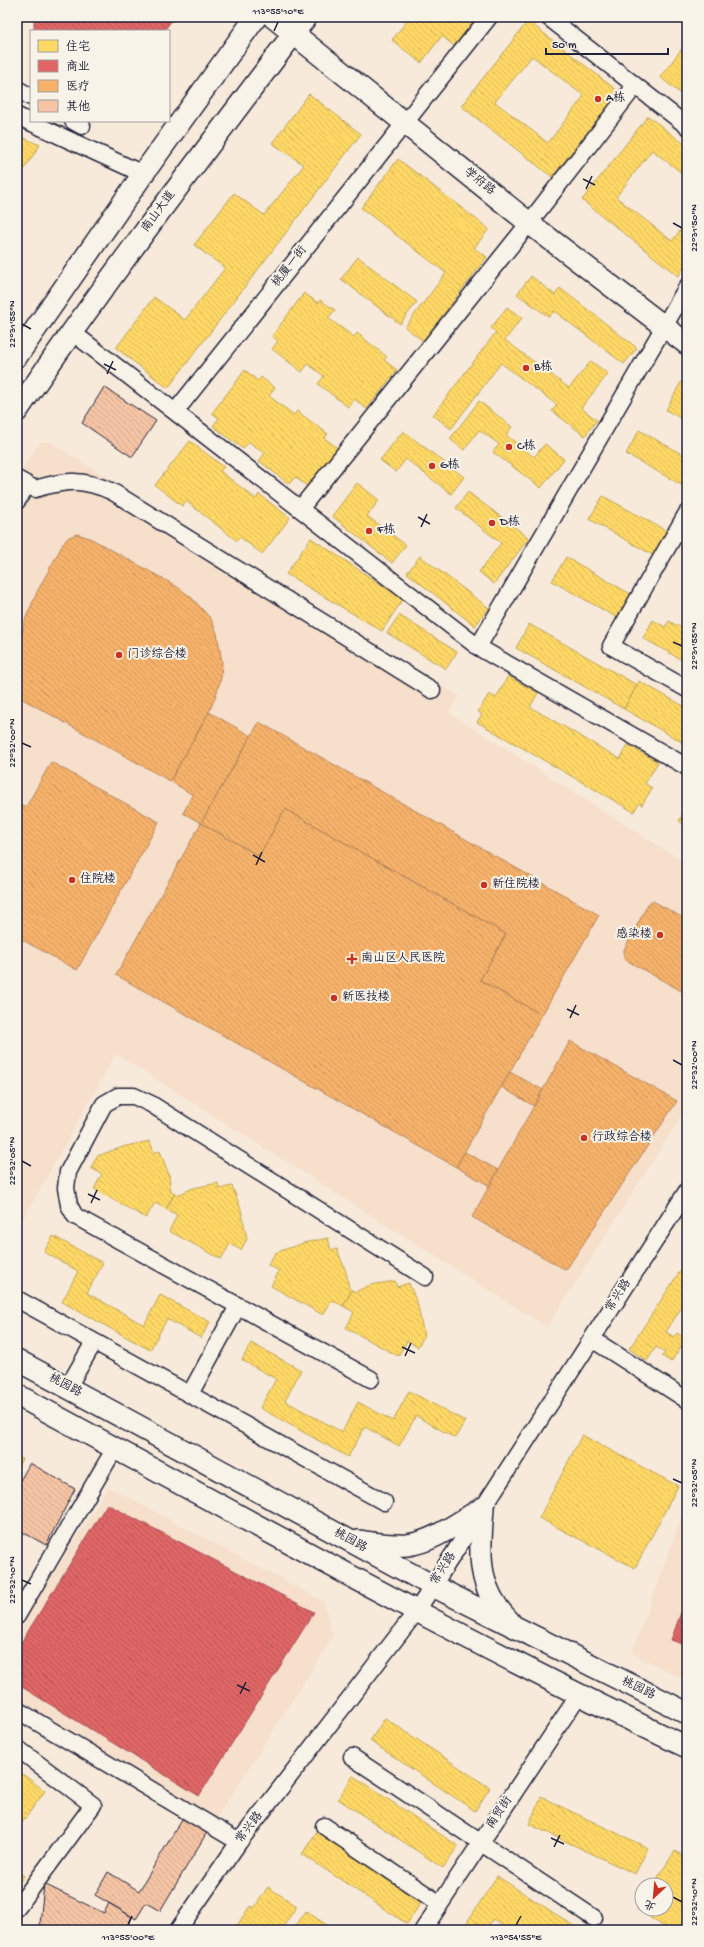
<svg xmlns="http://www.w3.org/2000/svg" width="704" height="1947" font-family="'Gochi Hand','LXGW WenKai TC',sans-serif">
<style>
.built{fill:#f6dfcb}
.homes{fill:url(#homes-back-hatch);stroke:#bda259;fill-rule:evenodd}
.shops{fill:url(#shops-back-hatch);stroke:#a75259}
.health{fill:url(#health-back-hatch);stroke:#b6875d}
.building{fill:url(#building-back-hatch);stroke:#22223b}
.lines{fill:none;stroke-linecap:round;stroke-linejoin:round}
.minor-casing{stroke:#22223b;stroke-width:19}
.major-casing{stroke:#22223b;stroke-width:24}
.minor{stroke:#f7f3e8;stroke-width:16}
.major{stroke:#f7f3e8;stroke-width:21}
.ticks{fill:none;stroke:#22223b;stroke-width:1.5}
.poi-dot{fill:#c8321e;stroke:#f7f3e8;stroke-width:1.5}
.labels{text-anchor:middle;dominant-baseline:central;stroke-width:4;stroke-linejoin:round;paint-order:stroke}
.poi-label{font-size:12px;fill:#22223b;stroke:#f7f3e8;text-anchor:start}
.street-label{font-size:12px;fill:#22223b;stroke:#f7f3e8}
.neatline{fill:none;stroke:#22223b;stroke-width:1.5}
.ticks-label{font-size:10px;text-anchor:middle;fill:#22223b}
</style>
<defs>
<pattern id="homes-back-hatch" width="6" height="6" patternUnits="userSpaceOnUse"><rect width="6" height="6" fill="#ffd966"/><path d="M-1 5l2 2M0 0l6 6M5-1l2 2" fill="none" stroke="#daba59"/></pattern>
<pattern id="shops-back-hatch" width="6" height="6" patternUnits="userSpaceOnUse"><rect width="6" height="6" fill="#e06666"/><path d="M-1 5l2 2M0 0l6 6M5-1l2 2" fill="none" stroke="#b55455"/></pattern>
<pattern id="health-back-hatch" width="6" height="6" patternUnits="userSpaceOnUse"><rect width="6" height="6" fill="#f6b26b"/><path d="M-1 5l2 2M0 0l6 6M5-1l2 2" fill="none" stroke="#d3995e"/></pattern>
<pattern id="building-back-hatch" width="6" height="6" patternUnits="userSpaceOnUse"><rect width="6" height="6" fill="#f5c4a5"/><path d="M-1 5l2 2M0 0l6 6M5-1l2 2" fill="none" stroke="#d2a88f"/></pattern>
</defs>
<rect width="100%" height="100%" fill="#f7eadb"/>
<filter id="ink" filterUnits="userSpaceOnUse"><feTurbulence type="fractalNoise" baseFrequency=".025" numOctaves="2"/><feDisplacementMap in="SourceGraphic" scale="8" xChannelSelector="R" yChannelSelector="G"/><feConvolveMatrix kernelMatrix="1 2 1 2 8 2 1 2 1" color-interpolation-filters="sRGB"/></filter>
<g filter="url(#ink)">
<path class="built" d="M40 442H50L459 696 449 713 687 864V1107L547 1327 116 1054 17 1230V479Z
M108 1487 323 1601 333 1637 216 1819 17 1701V1631Z
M687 1502V1681L632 1653Z"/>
<path class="homes" d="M88 17H96L114 31H67L82 24Z
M410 17H474L476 18 454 46 442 36 421 63 392 40Z
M669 17H684L678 24Z
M528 21 619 92 552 177 461 106ZM532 56 584 96 548 143 495 102Z
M684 46 687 49V99L660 77Z
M309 94 361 134 168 388 116 348 154 297 185 320 225 268 194 245 234 193 264 215 304 165 272 143Z
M648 116 687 146V177L652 150 616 197 672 241 687 222V256L685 259 687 264 678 276 582 200Z
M17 135 40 145 17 180Z
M398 159 489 229 474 248 487 257 423 341 405 327 446 273 361 208Z
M358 257 417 302 400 324 341 279Z
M531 276 555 295 560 288 637 348 624 364 554 311 549 317 517 294Z
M304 293 318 303 320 300 335 310 328 318 354 337 357 333 387 357 384 360 397 370 367 409 354 399 348 407 318 384 324 376 308 364 302 372 272 349 278 341 272 336Z
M507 307 522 318 505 340 569 388 591 361 608 374 581 408 597 420 585 436 552 411 557 405 501 363 451 429 433 415 496 332 491 328Z
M245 370 258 381 261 377 275 388 269 396 294 415 297 411 328 434 324 438 338 448 308 487 295 477 289 484 259 461 265 453 249 442 243 449 213 426 219 418 212 413Z
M681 382 687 386V422L666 410Z
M479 401 512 427 506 435 534 457 545 444 564 459 541 488 493 452 499 444 479 430 464 450 450 439Z
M639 430 687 457V488L626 454Z
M403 431 464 477 451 494 406 459 396 472 380 460Z
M190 441 224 467 220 471 256 499 259 494 290 518 262 554 240 537 237 541 186 501 182 506 155 485Z
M357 483 379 500 367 516 406 545 392 563 332 516Z
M468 492 529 538 494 584 479 572 501 543 456 508Z
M603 496 672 534 658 558 589 519Z
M311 538 403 599 382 631 286 574Z
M420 556 489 608 475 626 407 573Z
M566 557 634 596 621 620 552 581Z
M399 615 457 652 446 669 387 633Z
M653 620 665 627 669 621 687 631 684 638 687 640V663L643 638Z
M529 624 637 685 624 709 516 648Z
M508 676 538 693 530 707 620 759 628 745 658 762 645 784 652 788 642 805 639 803 634 812 477 722 482 714 478 712 489 694 496 698Z
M639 681 687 708V745L624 709Z
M687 808V826L679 821Z
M150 1141 154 1153 160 1151 169 1175 171 1191 175 1193 166 1209 155 1203 146 1218 94 1189 102 1174 91 1168 97 1156 126 1146Z
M218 1183 219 1189 232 1186 241 1209 247 1239 241 1250 230 1244 221 1259 169 1231 177 1215 166 1209 175 1193 178 1195 193 1188Z
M53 1236 103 1263 87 1293 144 1325 160 1295 210 1322 201 1338 167 1319 150 1350 62 1302 78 1271 44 1252Z
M328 1238 331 1250 337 1249 346 1272 349 1288 352 1290 343 1306 332 1300 323 1315 271 1286 279 1271 268 1265 275 1253 303 1243Z
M684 1265 687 1267V1308L683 1305 666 1332 674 1337 677 1333 686 1339 671 1362 662 1356 665 1352 656 1347 647 1361 629 1349Z
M395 1281 397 1287 409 1283 418 1306 424 1336 418 1347 407 1341 398 1356 346 1328 354 1312 343 1306 352 1290 355 1292 370 1285Z
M251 1343 301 1370 285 1401 342 1432 358 1402 393 1421 409 1391 465 1421 455 1438 416 1416 399 1446 365 1427 348 1457 260 1408 276 1379 242 1360Z
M582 1435 678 1486 635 1568 539 1518Z
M17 1456 22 1459 17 1467Z
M68 1640 110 1667 98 1687 108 1693 99 1709 111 1717 101 1732 17 1679V1673L24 1662 38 1671 47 1655 55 1660Z
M155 1695 198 1721 185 1741 196 1747 186 1763 198 1771 189 1786 101 1732 111 1717 125 1725 134 1709 142 1714Z
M385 1718 490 1788 475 1811 370 1741Z
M17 1770 45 1791 17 1830Z
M353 1776 458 1846 443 1868 338 1799Z
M541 1797 648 1848 635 1874 529 1824Z
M317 1831 422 1901 407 1924 302 1854Z
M675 1851 683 1856H687V1930H669L637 1909 642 1901V1909H666V1885H653Z
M17 1871 24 1876 17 1886Z
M497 1876 580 1930H509L493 1919 486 1930H462Z
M268 1887 297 1906 283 1927 287 1930H241L236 1927 250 1906 254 1908Z
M306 1911 334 1930H293Z"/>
<path class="shops" d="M34 17H174L164 31H34Z
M107 1504 314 1612 199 1796 17 1684V1649Z
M687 1596V1646L671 1640Z"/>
<path class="health" d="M77 534 90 538 176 586 191 597 211 619 217 633 222 662 221 678 216 695 209 712 170 781 17 696V648L21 640 24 622 38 590 64 542 69 537Z
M209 712 251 736 201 823 183 813 193 795 170 781Z
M259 722 599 915 542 1015 480 980 506 934 285 809 259 856 201 823Z
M51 762 159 822 77 970 17 937V805L26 807Z
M285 809 506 934 480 980 542 1015 456 1167 116 975 201 823 259 856Z
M653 901 687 920V994L624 959V950L648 904Z
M570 1041 677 1101 566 1270 472 1217Z
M510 1072 543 1090 534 1106 501 1087Z
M465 1152 498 1170 490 1186 456 1167Z"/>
<path class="building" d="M104 387 156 421 132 457 82 423Z
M30 1463 75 1489 46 1545 17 1529V1486Z
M185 1814 209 1829 160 1911 146 1903 136 1919 95 1895 108 1872 139 1891Z
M44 1884 104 1913 109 1903 132 1917 125 1929 127 1930H52L40 1924Z"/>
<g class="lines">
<g class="minor-casing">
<path id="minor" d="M548 17 687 126
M17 89 31 97
M17 116 143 174
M73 121 82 126
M72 332 478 647 687 767
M175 412 489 17
M17 479 35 489C67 480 82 478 113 492L432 690
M17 501 27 485
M300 509 529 223 635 86
M687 513 611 646 687 689
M478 647 687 287
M17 1299 384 1502
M592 1339 687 1400
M371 1379 75 1216 69 1205 66 1188 68 1172 104 1104 118 1096H134L151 1104 425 1277
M68 1387 94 1342
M190 1394 238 1306
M17 1616 115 1448
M17 1710 239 1842
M17 1748 93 1805 17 1908
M352 1757 594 1918
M324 1826 440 1904
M178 1930 239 1842 416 1612 687 1191
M423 1930 578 1696"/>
</g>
<g class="major-casing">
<path id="major" d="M273 17 529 223 687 344
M17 356 143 174 256 17
M17 411C109 276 208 147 306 17
M17 1360 433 1586 687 1713
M17 1395C239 1515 459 1639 687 1747
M483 1508C480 1553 475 1587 510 1622
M358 1541C373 1543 391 1546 407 1545 434 1542 460 1521 483 1508"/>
</g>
<use href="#minor" class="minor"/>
<use href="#major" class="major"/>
</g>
</g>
<path class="ticks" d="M274 31 278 22M583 179 595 185M586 189 592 176M673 223 682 228M22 324 31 329M104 364 116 370M107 374 113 361M418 517 430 524M421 527 427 514M673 642 682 646M22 743 31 747M253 855 265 862M256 865 262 852M567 1009 579 1015M570 1018 576 1005M673 1060 682 1065M22 1161 31 1166M88 1194 100 1200M91 1203 97 1190M402 1347 415 1353M405 1356 411 1343M673 1479 682 1483M22 1580 31 1584M237 1685 250 1691M240 1694 246 1682M551 1838 564 1844M554 1847 560 1835M673 1897 682 1902M128 1925 132 1916M516 1925 521 1916"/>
<g class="poi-dot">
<circle cx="598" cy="99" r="4"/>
<circle cx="526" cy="368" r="4"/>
<circle cx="509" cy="447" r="4"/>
<circle cx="432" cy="466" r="4"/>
<circle cx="492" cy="523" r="4"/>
<circle cx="369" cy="531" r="4"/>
<circle cx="119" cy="655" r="4"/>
<circle cx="72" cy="880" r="4"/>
<circle cx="484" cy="885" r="4"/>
<circle cx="660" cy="935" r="4"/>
<path d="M350 953h4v4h4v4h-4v4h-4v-4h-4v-4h4z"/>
<circle cx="334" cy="998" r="4"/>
<circle cx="584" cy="1138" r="4"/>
</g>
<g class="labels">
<g class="poi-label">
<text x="606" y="99">A栋</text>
<text x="534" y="368">B栋</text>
<text x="517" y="447">C栋</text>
<text x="440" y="466">G栋</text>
<text x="500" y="523">D栋</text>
<text x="377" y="531">F栋</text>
<text x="127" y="655">门诊综合楼</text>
<text x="80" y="880">住院楼</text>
<text x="492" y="885">新住院楼</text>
<text x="652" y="935" text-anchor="end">感染楼</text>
<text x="361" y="959">南山区人民医院</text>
<text x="342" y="998">新医技楼</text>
<text x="592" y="1138">行政综合楼</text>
</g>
<g class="street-label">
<text transform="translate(479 182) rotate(39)">学府路</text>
<text transform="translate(159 212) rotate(-54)">南山大道</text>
<text transform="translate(290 267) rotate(-52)">桃厦一街</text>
<text transform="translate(619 1296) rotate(-57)">常兴路</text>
<text transform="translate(65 1386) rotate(28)">桃园路</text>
<text transform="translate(350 1541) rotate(29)">桃园路</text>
<text transform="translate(444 1569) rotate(-57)">常兴路</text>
<text transform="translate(638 1689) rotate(26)">桃园路</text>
<text transform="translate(500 1813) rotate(-56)">南贸街</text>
<text transform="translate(250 1828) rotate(-53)">常兴路</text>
</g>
</g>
<rect width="704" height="1947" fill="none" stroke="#f7f3e8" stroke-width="44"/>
<rect x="30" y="30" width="140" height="92" fill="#f7f3e8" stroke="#a29fa3"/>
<rect x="38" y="40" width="20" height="12" fill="#ffd966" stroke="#a29fa3"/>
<text x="66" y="50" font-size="12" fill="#22223b">住宅</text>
<rect x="38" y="60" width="20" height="12" fill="#e06666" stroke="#a29fa3"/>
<text x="66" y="70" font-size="12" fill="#22223b">商业</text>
<rect x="38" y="80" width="20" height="12" fill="#f6b26b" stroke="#a29fa3"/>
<text x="66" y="90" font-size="12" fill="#22223b">医疗</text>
<rect x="38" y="100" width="20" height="12" fill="#f5c4a5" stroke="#a29fa3"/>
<text x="66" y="110" font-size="12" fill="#22223b">其他</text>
<g transform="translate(654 1897) rotate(206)"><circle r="19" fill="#f7f3e8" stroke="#a29fa3"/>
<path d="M0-3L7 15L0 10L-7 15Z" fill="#c8321e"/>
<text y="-6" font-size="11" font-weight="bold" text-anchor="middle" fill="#22223b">北</text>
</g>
<path d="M546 48v6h122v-6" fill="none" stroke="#22223b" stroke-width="2"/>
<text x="552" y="48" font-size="12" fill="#22223b" stroke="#f7f3e8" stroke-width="3" paint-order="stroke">50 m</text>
<rect x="22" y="22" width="660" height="1903" class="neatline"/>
<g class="ticks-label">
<text x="278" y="14">113°55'10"E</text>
<text transform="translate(693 228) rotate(-90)" y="4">22°31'50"N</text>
<text transform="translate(11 324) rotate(-90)" y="4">22°31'55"N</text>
<text transform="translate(693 646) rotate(-90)" y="4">22°31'55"N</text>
<text transform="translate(11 743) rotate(-90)" y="4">22°32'00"N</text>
<text transform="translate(693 1065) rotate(-90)" y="4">22°32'00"N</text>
<text transform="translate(11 1161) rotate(-90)" y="4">22°32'05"N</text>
<text transform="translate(693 1483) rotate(-90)" y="4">22°32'05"N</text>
<text transform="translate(11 1580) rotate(-90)" y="4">22°32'10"N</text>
<text transform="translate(693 1902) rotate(-90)" y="4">22°32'10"N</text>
<text x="128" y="1940">113°55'00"E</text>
<text x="516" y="1940">113°54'55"E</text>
</g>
</svg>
